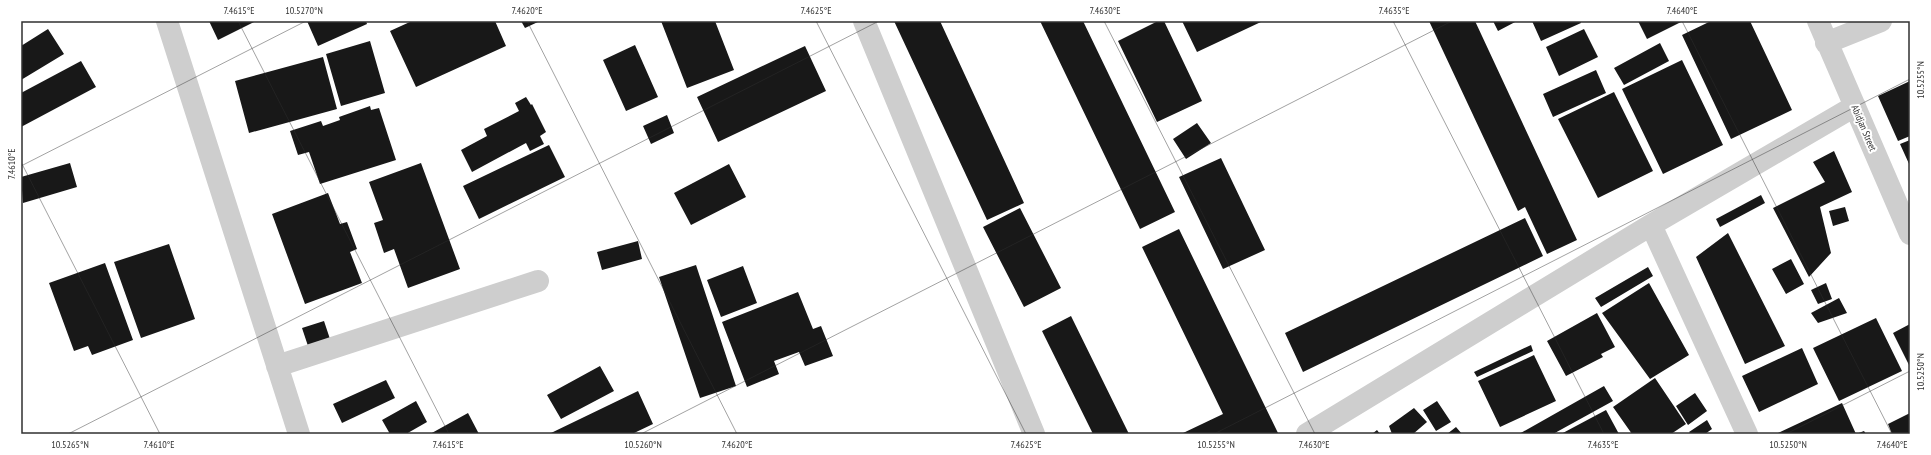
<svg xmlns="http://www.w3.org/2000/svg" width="1931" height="455" font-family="'PT Sans Narrow',sans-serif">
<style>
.building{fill:#181818}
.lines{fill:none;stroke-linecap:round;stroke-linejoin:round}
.minor{stroke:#cecece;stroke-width:22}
.ticks{fill:none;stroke:#313131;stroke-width:1;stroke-opacity:0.45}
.labels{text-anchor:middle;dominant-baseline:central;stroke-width:4;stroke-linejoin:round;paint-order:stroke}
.street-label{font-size:10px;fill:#313131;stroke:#fff}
.neatline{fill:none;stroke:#313131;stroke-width:1.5}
.ticks-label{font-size:10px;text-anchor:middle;fill:#313131}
</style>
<rect width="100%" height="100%" fill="#fff"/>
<path class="building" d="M209 21H256L218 40Z
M307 21H366L367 24 318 46Z
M412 21H495L506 46 416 87 390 31Z
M521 21H540L525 28Z
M661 21H715L734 70 687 88Z
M894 21H940L1024 203 987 220Z
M1040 21H1083L1175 212 1140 229Z
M1158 21H1164L1202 101 1157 122 1118 41Z
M1182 21H1263L1197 52Z
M1429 21H1475L1577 240 1547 254 1525 207 1518 211Z
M1493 21H1517L1498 31Z
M1532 21H1580L1581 23 1541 41Z
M1638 21H1683L1647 39Z
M1711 21H1750L1792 110 1731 139 1682 35Z
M48 29 64 54 21 80V46Z
M1584 29 1598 57 1559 76 1546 47Z
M370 41 385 93 341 106 326 54Z
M1660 43 1669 61 1624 85 1614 68Z
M635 45 658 97 626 111 603 60Z
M805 46 826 91 718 142 697 97Z
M323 57 337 109 249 133 235 81Z
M1682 60 1723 145 1663 174 1622 89Z
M81 61 96 87 21 127V93Z
M1596 70 1606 93 1553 117 1543 94Z
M1910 81V136L1898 141 1878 96Z
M1614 92 1653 171 1598 198 1558 119Z
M526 97 531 105 532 104 546 132 540 136 544 144 530 151 526 143 472 172 461 150 487 136 484 129 519 111 515 103Z
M370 106 371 110 379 108 396 160 320 184 309 152 298 155 290 131 321 121 323 126 340 120 339 117Z
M667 115 674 133 651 144 643 126Z
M1197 123 1211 143 1186 159 1173 139Z
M1910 140V166L1900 144Z
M549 145 565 177 479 219 463 186Z
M1834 151 1852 192 1820 207 1831 253 1809 277 1773 208 1825 182 1813 162Z
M1221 158 1265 250 1223 269 1179 177Z
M70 163 77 187 23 203 21 177Z
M421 163 460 269 408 288 394 249 384 253 374 223 383 220 369 182Z
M729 164 746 197 691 225 674 193Z
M328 193 340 224 347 222 357 249 350 252 362 283 305 304 272 214Z
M1761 195 1765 203 1720 227 1716 219Z
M1845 207 1849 221 1833 226 1829 211Z
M1020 208 1061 288 1024 307 983 227Z
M1525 218 1543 256 1303 372 1285 333Z
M1179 229 1278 433 1275 434H1181L1223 414 1142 247Z
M1728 233 1785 346 1745 364 1696 257Z
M638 241 642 259 602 270 597 252Z
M169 244 195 319 141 338 114 262Z
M1791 259 1804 284 1786 294 1772 269Z
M105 263 133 340 92 355 88 346 74 351 49 283Z
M696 265 736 386 700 398 659 277Z
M743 266 757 303 721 317 707 280Z
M1648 267 1653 276 1601 307 1595 298Z
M1649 283 1689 355 1650 379 1602 313Z
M1826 283 1832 299 1818 304 1811 290Z
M798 292 813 329 821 326 833 356 805 366 799 352 774 361 779 374 747 387 722 322Z
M1839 298 1847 313 1818 323 1811 313Z
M1597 313 1615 347 1601 354 1603 357 1566 376 1547 341Z
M1071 316 1129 434H1093L1042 331Z
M1876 318 1902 371 1839 401 1813 348Z
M324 321 330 339 308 346 302 328Z
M1910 324V367L1893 333Z
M1531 345 1533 351 1477 377 1474 372Z
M1802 348 1818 384 1759 412 1742 376Z
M1534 355 1556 401 1500 427 1478 381Z
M600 366 614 391 561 419 547 395Z
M1655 378 1686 424 1671 434H1632L1613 407Z
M386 380 395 398 342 423 333 404Z
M1604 386 1613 401 1553 434H1519Z
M638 391 653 424 632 434H551V433Z
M1695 393 1707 411 1688 425 1676 406Z
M416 401 427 422 406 434H390L382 420Z
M1437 401 1451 422 1436 431 1423 410Z
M1842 403 1856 434 1864 431 1866 434H1776Z
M1414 408 1427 422 1413 434H1392L1389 426Z
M1606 410 1619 434H1561Z
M468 413 479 434H430Z
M1910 413V434H1892L1888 424Z
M1707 420 1712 429 1705 434H1691L1689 432Z
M1456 427 1462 434H1447Z
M1377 430 1380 434H1372Z"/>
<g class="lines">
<path class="minor" d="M167 21 299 434
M864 21 1034 434
M1818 21 1910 234
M1826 43 1881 21
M1651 225 1747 434
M277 366 538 281
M1307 434 1651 225 1855 106"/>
</g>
<path class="ticks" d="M238 21 449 434M527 21 737 434M816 21 1026 434M1104 21 1315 434M1393 21 1604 434M1682 21 1892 434M21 162 160 434M21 166 306 21M68 434 879 21M641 434 1452 21M1214 434 1910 79M1786 434 1910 371"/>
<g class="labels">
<g class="street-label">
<text transform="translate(1864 128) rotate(67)">Abidjan Street</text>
</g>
</g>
<rect width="1931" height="455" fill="none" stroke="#ffffff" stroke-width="44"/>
<rect x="22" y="22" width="1887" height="411" class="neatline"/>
<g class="ticks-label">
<text x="239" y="14">7.4615°E</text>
<text x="304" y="14">10.5270°N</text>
<text x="527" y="14">7.4620°E</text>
<text x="816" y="14">7.4625°E</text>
<text x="1105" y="14">7.4630°E</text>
<text x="1394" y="14">7.4635°E</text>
<text x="1682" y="14">7.4640°E</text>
<text transform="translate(1920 80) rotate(-90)" y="4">10.5255°N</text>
<text transform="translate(11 164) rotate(-90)" y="4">7.4610°E</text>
<text transform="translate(1920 372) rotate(-90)" y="4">10.5250°N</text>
<text x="70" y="448">10.5265°N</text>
<text x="159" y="448">7.4610°E</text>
<text x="448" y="448">7.4615°E</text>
<text x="643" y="448">10.5260°N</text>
<text x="737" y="448">7.4620°E</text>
<text x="1026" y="448">7.4625°E</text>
<text x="1216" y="448">10.5255°N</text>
<text x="1314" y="448">7.4630°E</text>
<text x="1603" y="448">7.4635°E</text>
<text x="1788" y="448">10.5250°N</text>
<text x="1892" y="448">7.4640°E</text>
</g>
</svg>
